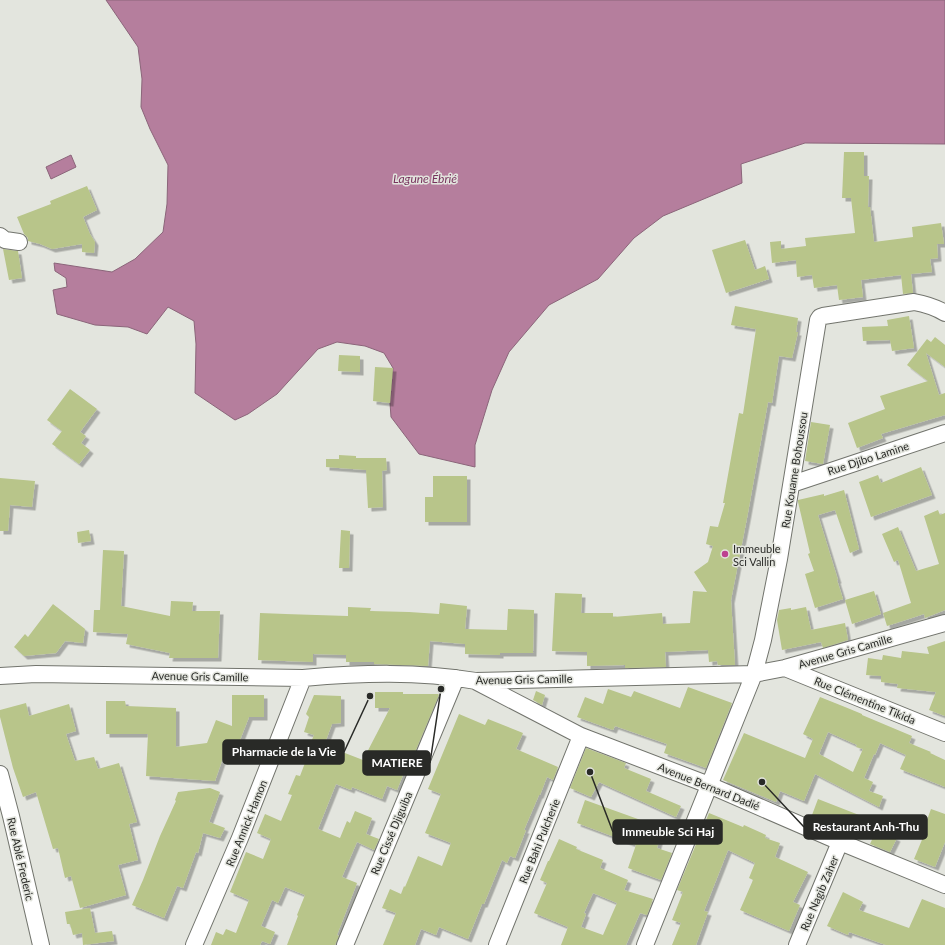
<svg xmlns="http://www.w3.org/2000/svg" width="945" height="945" font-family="Lato,sans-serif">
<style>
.water{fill:#b57e9d;stroke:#8b657a}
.building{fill:#b8c58a;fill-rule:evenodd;filter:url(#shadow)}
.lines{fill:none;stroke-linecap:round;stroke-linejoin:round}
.minor-casing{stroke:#72746d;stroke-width:18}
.minor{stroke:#fff;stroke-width:16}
.poi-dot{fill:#bd4090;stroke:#e3e5de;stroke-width:1.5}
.labels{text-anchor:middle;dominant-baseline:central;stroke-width:3;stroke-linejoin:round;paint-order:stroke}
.street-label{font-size:11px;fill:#292a27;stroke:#e3e5de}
.poi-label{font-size:11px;fill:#292a27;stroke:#e3e5de;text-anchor:start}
.water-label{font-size:12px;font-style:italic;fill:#77325d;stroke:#e3e5de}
.leader{fill:none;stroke:#292a27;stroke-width:1.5}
.callout-dot{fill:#292a27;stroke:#e3e5de;stroke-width:1.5}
.callout{fill:#292a27;stroke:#292a27;stroke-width:1.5}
.callout-label{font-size:12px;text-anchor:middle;font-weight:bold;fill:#fff}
</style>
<defs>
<filter id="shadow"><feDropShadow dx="3.5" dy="3.5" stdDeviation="0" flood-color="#0004"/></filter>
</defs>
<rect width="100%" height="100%" fill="#e3e5de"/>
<path class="water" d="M106 0H945V144L805 143 741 164 742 183 663 216 634 238 598 279 549 305 509 352 492 390 475 445V467L419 454 391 417 390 403 393 368 384 353 365 346 337 342 318 349 277 394 248 414 235 420 195 393 196 344 194 321 168 307 147 334 128 327 95 325 57 314 53 290 67 287 66 278 55 271 54 263 112 272 135 259 163 232 167 204 168 165 150 129 141 107 142 79 138 47Z
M71 155 76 167 51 179 46 167Z"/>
<path class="building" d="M844 152H864V176H869L868 207H870L874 242 913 237 912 227 941 223 944 244H937L938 258 930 259 932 272 911 274 913 293 903 294 901 275 861 280 863 297 839 300 837 285 814 288 812 275 797 277 796 260 772 263 770 242 781 241V249L806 246 805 238 855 233 851 198H842Z
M87 186 97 210 83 217 90 234 95 242 94 253 82 252V244L52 249 40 244 28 241V238L24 234 17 217 51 204 50 201Z
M745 240 755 270 765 266 769 279 726 293 712 250Z
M3 249 18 251 22 278 9 280Z
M735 306 798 318 796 332H798L792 358 779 356 772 403 768 402 747 518 731 600 735 665H718L717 661 709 662 708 650 665 652 666 667 625 668V665L587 666V652L552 651 555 593 582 594 581 613H613V617L662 613 663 624 690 623 693 591 707 592 694 572 708 562 713 546 706 544 710 526 718 527 725 503H723L739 413 743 414 756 329 731 325Z
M909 316 914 348 892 351 890 340 863 341 862 327 888 326 887 320Z
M935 337 945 345V367L926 353 939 395 945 393V415L881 434 883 438 857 448 848 423 885 409 880 396 928 381 907 365 927 339 931 342Z
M339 355 360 356V372L338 371Z
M375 367 393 368 390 403 373 401Z
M70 389 97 409 80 432 86 436 81 443 90 450 79 464 52 444 62 431 47 420Z
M811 422 830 425 823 464 805 461Z
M339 455 356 456V458H386L387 470 382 471 383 507 368 508 366 470 326 467V459H339Z
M921 467 932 495 871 517 859 482 878 475 881 483Z
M433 476H467V522H425V497H433Z
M0 478 35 481 32 507 10 505 8 531H0Z
M844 490 859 549 850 553 835 510 818 515 838 580H837L843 599 815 608 805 574 814 571 808 554 810 553 798 502V500L824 494V496Z
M938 510 940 515 945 513V610L925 618 924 614 887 626 883 613 911 603 898 560 894 562 882 534 898 527 916 571 939 564 924 516Z
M89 530 91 541 78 543 77 532Z
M341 530 350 531 349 568H339Z
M103 550 124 551 121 606 170 616 171 601 193 602 192 611H220L218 658H169L170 653 126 644 128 634 93 632 94 610H100Z
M874 591 881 614 852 624 845 600Z
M440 603 467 606 465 629 507 630 508 609 534 610 533 653H500V655L465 654V644L430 641 428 666 374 664V662H346V655L313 654V662L258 660 260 613 286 614H285L348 616V607L371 608 370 611 409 612 439 614Z
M53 604 85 629 83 643 65 641 56 653 24 656 14 647 25 634 28 637Z
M806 607 811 630 845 623 848 640 823 648 821 642 782 650 777 620 779 610 791 608V610Z
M945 641V716L929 710 936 692 897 688 898 684 881 682V676L866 675 868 658 882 660 883 655 901 658 902 651 929 654 927 647Z
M688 687 732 703 706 768 664 753 667 744 615 726 613 730 577 717 585 697 603 704 608 689 631 697 634 691 680 708Z
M536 691 545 695 542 705 533 700Z
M375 692H403V694H438L439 695 407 771 405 770 397 790 387 786 382 799 352 787 351 790 336 784 318 829 340 838 347 821 350 823 355 811 372 818 366 834 379 839 374 850 357 842 342 877 357 883 337 935 339 936 335 945H287L298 916 297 915 305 895 285 887 278 903 272 900 261 926 275 932 270 944 262 941 260 945H211L216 932 223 935 226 929 236 933 249 900 230 892 246 852 263 859 271 839 257 833 265 814 281 821 292 795 288 794 296 775 300 776 308 755 306 754 314 735 304 732 309 717 306 714 314 695 341 696V723L332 724 325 743 333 746 332 748 363 760 390 708H375Z
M232 695H264V717H249L233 758H232V751L226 749 215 781 146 776 148 734H106V701H125L126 706 176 708V747L207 743 216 720 232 726Z
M820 697 845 707 862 714V715L912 736 909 743 931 752 930 753 945 760V787L900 769 906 755 880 743 875 755 874 754 864 778 873 782 869 791 883 796 879 807 815 774 804 801 780 791 776 802 723 780 744 733 805 758 813 739 803 734ZM828 732 857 745 856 747 863 749 853 772 819 754Z
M26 703 29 716 69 704 76 731 66 734 75 761 94 757 98 769 119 763 137 822 129 824 138 860 118 865 126 895 80 908 71 876 65 878 58 848 53 849 36 792 23 797 13 768 0 717V710Z
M459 714 485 725 488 719 523 733 516 749 558 767 553 780 547 777 540 795H539L524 830H526L515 858 510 856 507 863 502 860 484 904H482L468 939 439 927 436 935 421 929 415 945H383L396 913 382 908 390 889 401 894 404 886 405 887 418 856 442 866 451 843 425 833 441 794 428 789Z
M586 748 626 763 624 768 651 779 646 791 681 806 676 817 599 782 591 797 570 788Z
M210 788 220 792 209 822 225 828 220 838 203 833 198 853 196 852 183 888 177 886 164 918 132 905 143 880 160 836 176 801 175 800 178 792Z
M818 799 859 815 850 836 825 825 827 821 812 815Z
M585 800 663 828 657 848 672 853 661 880 628 868 636 845 577 823Z
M931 809 945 814V842L935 867 914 859 926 830 924 828Z
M709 813 743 827 744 825 766 835 765 838 780 843 775 857 808 872 793 902 800 905 789 931 740 910 753 880 749 878 755 863 728 850 704 911 708 912 696 945H672L681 923 672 920 683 892 677 890Z
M877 829 897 838 890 852 870 844Z
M559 839 577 847 576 849 603 860 600 868 628 880 624 890 653 899 647 915 640 913 626 945H561L568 927 534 913 547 883 540 880 548 861H549ZM593 893 617 903 603 935 581 927 586 914 584 913Z
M843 892 863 902 859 910 909 928 922 899 945 908V945H886L849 932 848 935 827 926Z
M90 908 95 933 112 931 114 941 83 945 82 933 73 935 70 924H67L65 912Z"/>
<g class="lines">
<g class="minor-casing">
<path id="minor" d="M0 236 5 240 19 242
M792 484 945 433
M785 668 945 733
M0 676 36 674 303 678C362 673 417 671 476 681L754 674 785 668 945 623
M477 682 581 736 709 785 840 842 945 885
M0 774 11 816 41 945
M194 945 240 838 303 678
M345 945 456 678
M497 945 581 736
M645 945 754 674 763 640 779 559 818 320 820 317 823 316 914 302C925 304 935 307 945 313
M797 945 840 842"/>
</g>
<use href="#minor" class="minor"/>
</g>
<circle class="poi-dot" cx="725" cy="554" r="4"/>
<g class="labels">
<g class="street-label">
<text transform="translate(868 458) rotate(-18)">Rue Djibo Lamine</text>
<text transform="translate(794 470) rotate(-81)">Rue Kouame Bohoussou</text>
<text transform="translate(845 651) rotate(-16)">Avenue Gris Camille</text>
<text transform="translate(200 676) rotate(1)">Avenue Gris Camille</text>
<text transform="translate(524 679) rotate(-1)">Avenue Gris Camille</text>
<text transform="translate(865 700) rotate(22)">Rue Clémentine Tikida</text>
<text transform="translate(709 786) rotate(22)">Avenue Bernard Dadié</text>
<text transform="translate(246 823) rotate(-68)">Rue Annick Hamon</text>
<text transform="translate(391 833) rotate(-67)">Rue Cissé Djiguiba</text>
<text transform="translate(539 841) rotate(-68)">Rue Bahi Pulcherie</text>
<text transform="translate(21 859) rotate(77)">Rue Ablé Frederic</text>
<text transform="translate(819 893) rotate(-67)">Rue Nagib Zaher</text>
</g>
<g class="poi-label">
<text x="733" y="548">Immeuble<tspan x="733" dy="13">Sci Vallin</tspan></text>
</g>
<g class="water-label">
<text x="425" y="178">Lagune Ébrié</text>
</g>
</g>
<path class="leader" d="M370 696L344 752M441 689L430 763M762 782L804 827M590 772L613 832"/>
<g class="callout-dot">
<circle cx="370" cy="696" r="4"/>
<circle cx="441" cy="689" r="4"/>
<circle cx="762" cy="782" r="4"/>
<circle cx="590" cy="772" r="4"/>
</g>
<g class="callout">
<rect x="223" y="740" width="121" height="24" rx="4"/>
<rect x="363" y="751" width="67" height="24" rx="4"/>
<rect x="804" y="815" width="123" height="24" rx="4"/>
<rect x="613" y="820" width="109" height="24" rx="4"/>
</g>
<g class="callout-label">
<text x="284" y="756">Pharmacie de la Vie</text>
<text x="397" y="767">MATIERE</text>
<text x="866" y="831">Restaurant Anh-Thu</text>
<text x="668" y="836">Immeuble Sci Haj</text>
</g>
</svg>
